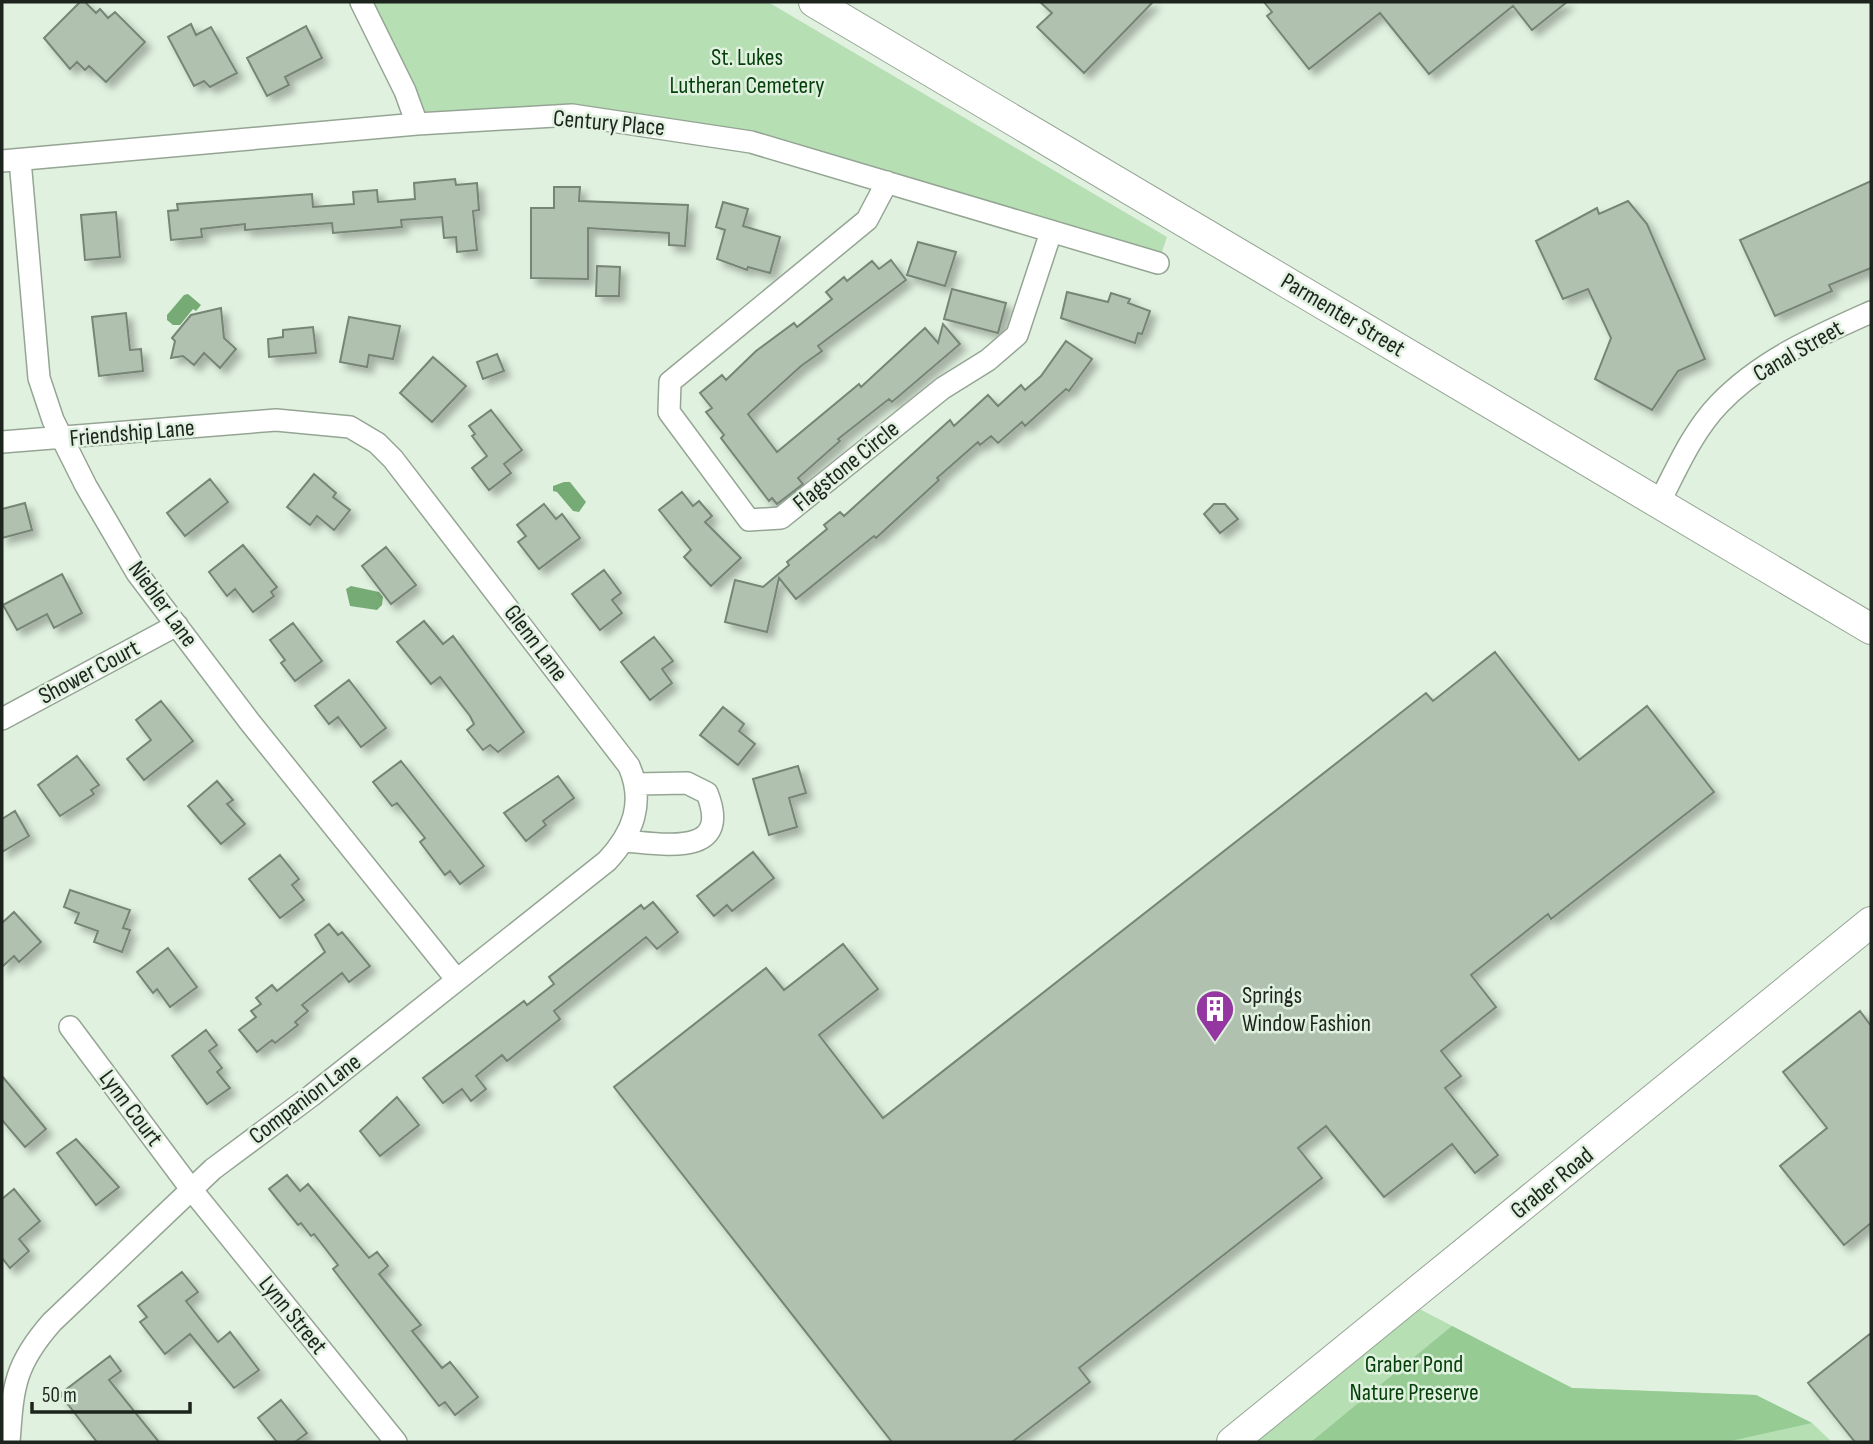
<svg xmlns="http://www.w3.org/2000/svg" width="1873" height="1444" font-family="'Sofia Sans Condensed',sans-serif">
<style>
.green{fill:#b6dfb4}
.forest{fill:#96cb94}
.water{fill:#77ab75}
.building{fill:#b1c1b0;stroke:#768575;stroke-width:2;filter:url(#shadow)}
.lines{fill:none;stroke-linecap:round;stroke-linejoin:round}
.street-casing{stroke:#95a594;stroke-width:24}
.secondary-casing{stroke:#95a594;stroke-width:32}
.street{stroke:#fff;stroke-width:21}
.secondary{stroke:#fff;stroke-width:30}
.labels{text-anchor:middle;dominant-baseline:central;stroke-width:5;stroke-linejoin:round;paint-order:stroke}
.park-label{font-size:24px;fill:#043f09;stroke:#e0f1df}
.street-label{font-size:24px;fill:#1d241d;stroke:#e0f1df}
.poi-label{font-size:24px;fill:#1d241d;stroke:#e0f1df;text-anchor:start}
</style>
<defs>
<filter id="shadow"><feDropShadow dx="6" dy="6" stdDeviation="3.5" flood-color="#0004"/></filter>
</defs>
<rect width="100%" height="100%" fill="#e0f1df"/>
<path class="green" d="M361 2H768L1167 237 1158 263 751 142 572 115 417 124Z
M1406 1302 1572 1388 1756 1395 1812 1423 1832 1442H1232Z"/>
<path class="forest" d="M1452 1326 1572 1388 1756 1395 1812 1423 1726 1442H1311Z"/>
<path class="water" d="M188 294 201 305 196 311 193 309 180 325H173L167 320V315L184 295Z
M564 482H570L586 502 579 512 573 511 557 492 553 491V486Z
M351 586 379 592 383 597 382 605 377 610 350 606 346 589Z"/>
<path class="building" d="M80 2H85L96 13 100 9 108 18 115 12 145 42 106 82 89 66 85 70 77 62 70 69 44 38Z
M1040 2H1153L1084 73 1037 27 1052 13Z
M1264 2H1567L1532 30 1513 6 1429 74 1380 13 1309 69 1267 16 1272 12Z
M191 24 196 35 211 27 237 73 210 87 204 81 194 86 168 37Z
M306 26 322 58 285 77 289 85 267 96 247 58Z
M455 179 456 185 477 183 479 210 473 211 477 250 457 252 456 237 444 238 442 217 401 220 402 227 333 233 332 223 245 230V224L201 229 202 237 171 240 168 211 178 210 177 204 312 194 313 207 354 204 353 192 377 190 378 202 415 199 414 183Z
M1871 181V268L1829 285 1832 291 1775 316 1740 240Z
M554 187H580L579 201 688 205 685 246 669 245V233L588 228V279L531 278V208H554Z
M1628 201 1647 224 1705 359 1678 371 1652 410 1595 379 1611 338 1588 289 1563 299 1536 241 1597 208 1599 214Z
M723 202 748 209 743 226 780 237 770 273 748 267 747 270 717 259 725 230 716 227Z
M116 212 120 257 85 260 81 215Z
M918 242 956 252 945 286 907 275Z
M891 260 906 280 818 346 822 351 801 366 748 414 777 452 859 384 861 387 925 328 938 343 943 324 960 344 892 402 889 399 838 439 840 441 798 478 803 484 777 504 772 498 769 501 721 438 724 435 706 412 712 408 700 393 722 375 726 380 756 351 794 323 797 327 832 299 826 292 844 277 847 281 872 261 879 269Z
M597 266 620 267 619 296H596Z
M952 289 1006 303 998 333 944 319Z
M1067 292 1108 302 1111 293 1130 299 1128 303 1150 311 1142 334 1138 333 1135 343 1061 318Z
M221 308 224 338 236 349 220 368 204 353 194 365 183 356 171 358 175 341 172 338 191 315Z
M126 313 130 350 141 349 143 371 99 376 92 317Z
M349 317 400 326 393 359 369 355 367 367 340 362Z
M313 327 316 353 269 357 268 339 283 337V330Z
M1066 341 1092 359 1069 391 1066 389 1025 426 1022 422 998 443 991 436 980 445 978 442 937 478 939 480 876 538 874 536 796 599 779 578 767 632 725 622 735 580 763 587 789 565 787 562 827 529 824 525 840 512 844 516 950 420 954 426 988 395 998 406 1021 385 1025 390 1041 376Z
M497 354 504 371 483 379 477 362Z
M433 357 466 386 432 422 400 393Z
M491 410 522 450 504 464 511 473 489 490 472 468 487 456 472 436 475 434 469 426Z
M314 474 336 493 333 497 350 510 334 530 317 516 310 525 287 507Z
M210 479 228 502 185 536 167 513Z
M682 492 693 506 699 501 712 516 705 522 741 558 711 586 684 557 691 550 659 510Z
M25 503 32 530 2 538V509Z
M544 504 556 519 562 514 580 538 539 569 518 542 526 536 517 525Z
M1214 504H1225L1238 519 1220 533 1204 514Z
M243 545 277 587 271 592 274 596 253 612 235 589 227 596 209 572Z
M386 547 416 585 391 604 362 566Z
M604 570 621 593 612 600 622 613 600 630 572 594Z
M62 574 82 613 54 628 47 614 17 630 3 605Z
M424 621 443 644 453 636 524 732 498 752 490 745 483 750 467 730 474 724 470 716 440 677 431 684 397 642Z
M293 623 322 661 295 681 281 663 285 660 270 640Z
M654 637 673 661 662 669 672 683 650 700 621 662Z
M1495 652 1579 760 1647 706 1714 792 1551 919 1548 914 1471 975 1496 1007 1441 1051 1461 1076 1445 1088 1498 1155 1475 1173 1452 1144 1384 1197 1326 1126 1298 1148 1322 1178 1079 1368 1090 1382 1012 1442H892L614 1087 766 968 784 990 843 944 878 989 819 1035 883 1118 1426 693 1433 701Z
M349 680 386 728 361 747 338 717 329 724 315 706Z
M161 701 193 741 144 780 127 759 151 740 136 720Z
M723 707 744 724 739 731 755 744 738 765 700 735Z
M77 756 99 785 91 790 94 794 60 816 38 785Z
M401 761 484 866 460 884 450 871 445 875 420 842 425 838 397 803 392 806 373 782Z
M798 766 806 793 789 798 797 827 769 835 753 779Z
M558 776 574 798 543 821 546 825 526 841 504 813Z
M217 781 233 800 227 804 245 824 221 844 188 806Z
M15 811 29 836 2 852V819Z
M753 852 774 878 732 911 727 905 714 916 697 896Z
M280 855 299 879 292 885 304 900 280 918 249 879Z
M70 890 130 910 123 928 130 930 122 952 94 942 98 931 75 923 79 913 64 907Z
M653 902 678 932 657 949 646 937 554 1011 560 1019 507 1061 502 1055 476 1076 486 1089 471 1101 462 1089 443 1103 423 1078 524 1001 527 1005 554 984 549 977 641 905 644 909Z
M14 912 41 942 19 962 14 956 2 967V923Z
M329 924 338 935 342 932 370 966 349 982 342 973 302 1005 308 1011 295 1022 298 1025 275 1043 272 1040 257 1052 239 1030 256 1017 251 1011 261 1004 256 998 272 985 277 991 325 952 315 935Z
M168 948 197 987 170 1007 157 989 153 993 137 972Z
M1860 1011 1871 1026V1223L1844 1245 1780 1166 1827 1128 1783 1072Z
M206 1030 217 1045 209 1051 222 1068 217 1072 230 1088 207 1104 172 1056Z
M2 1076 46 1129 25 1147 2 1120Z
M397 1097 419 1125 380 1156 360 1131Z
M76 1139 119 1187 96 1205 57 1153Z
M287 1175 300 1191 308 1184 369 1258 377 1252 388 1266 379 1274 421 1325 412 1331 442 1368 450 1362 478 1397 455 1415 445 1402 439 1406 333 1269 338 1265 314 1234 311 1236 301 1223 298 1225 269 1189Z
M14 1189 40 1221 19 1239 29 1251 10 1268 2 1258V1199Z
M182 1272 198 1292 186 1301 218 1342 230 1332 259 1370 234 1388 190 1334 165 1354 140 1322 147 1317 138 1306Z
M1871 1333V1442H1855L1808 1383Z
M110 1356 121 1371 109 1380 159 1442H97L60 1394Z
M281 1400 307 1433 295 1442H277L258 1418Z"/>
<g class="lines">
<g class="street-casing">
<path id="street" d="M361 2 405 91 417 124
M20 160 39 378 53 420 86 486 137 573 249 721 457 980
M2 161 417 124 572 115 751 142 1158 263
M887 182 867 220 670 382 669 412 749 520 781 518 943 388 988 360 1017 335 1051 232
M2 442 276 420 350 427 377 443 393 459 629 766C645 803 633 833 607 861L311 1096 213 1169 52 1322C14 1365 13 1387 9 1442
M1660 501C1677 468 1693 431 1719 404 1761 360 1817 336 1871 312
M2 719 177 625
M625 841C663 844 733 858 707 793L687 783 637 784
M70 1027 191 1189 396 1442"/>
</g>
<g class="secondary-casing">
<path id="secondary" d="M814 2 1871 629
M1232 1442 1871 922"/>
</g>
<use href="#street" class="street"/>
<use href="#secondary" class="secondary"/>
</g>
<defs>
<g id="building-pin" transform="scale(2.0125)"><path d="M0 17L-7.5 6A9.5 9.5 0 1 1 7.5 6Z" fill="#9537a1" stroke="#e0f1df"/><path d="M-4-6H4V6H1V3H-1V6H-4ZM-2.5-4.3h1.7v1.8h-1.7ZM.8-4.3h1.7v1.8H.8ZM-2.5-1h1.7V.8h-1.7ZM.8-1h1.7V.8H.8Z" fill="#fff"/></g>
</defs>
<g fill-rule="evenodd">
<use href="#building-pin" x="1215" y="1009"/>
</g>
<g class="labels">
<g class="park-label">
<text x="747" y="57">St. Lukes<tspan x="747" dy="28">Lutheran Cemetery</tspan></text>
<text x="1414" y="1364">Graber Pond<tspan x="1414" dy="28">Nature Preserve</tspan></text>
</g>
<g class="street-label">
<text transform="translate(609 123) rotate(5)">Century Place</text>
<text transform="translate(1343 315) rotate(31)">Parmenter Street</text>
<text transform="translate(1798 351) rotate(-30)">Canal Street</text>
<text transform="translate(132 433) rotate(-5)">Friendship Lane</text>
<text transform="translate(846 466) rotate(-39)">Flagstone Circle</text>
<text transform="translate(163 604) rotate(54)">Niebler Lane</text>
<text transform="translate(536 643) rotate(53)">Glenn Lane</text>
<text transform="translate(89 672) rotate(-28)">Shower Court</text>
<text transform="translate(305 1099) rotate(-37)">Companion Lane</text>
<text transform="translate(131 1108) rotate(53)">Lynn Court</text>
<text transform="translate(1552 1183) rotate(-39)">Graber Road</text>
<text transform="translate(293 1315) rotate(51)">Lynn Street</text>
</g>
<g class="poi-label">
<text x="1242" y="995">Springs<tspan x="1242" dy="28">Window Fashion</tspan></text>
</g>
</g>
<rect width="1873" height="1444" fill="none" stroke="#1d241d" stroke-width="7"/>
<path d="M32 1402v10h158v-10" fill="none" stroke="#1d241d" stroke-width="3.5"/>
<text x="42" y="1402" font-size="21" fill="#1d241d" stroke="#e0f1df" stroke-width="5" paint-order="stroke">50 m</text>
</svg>
